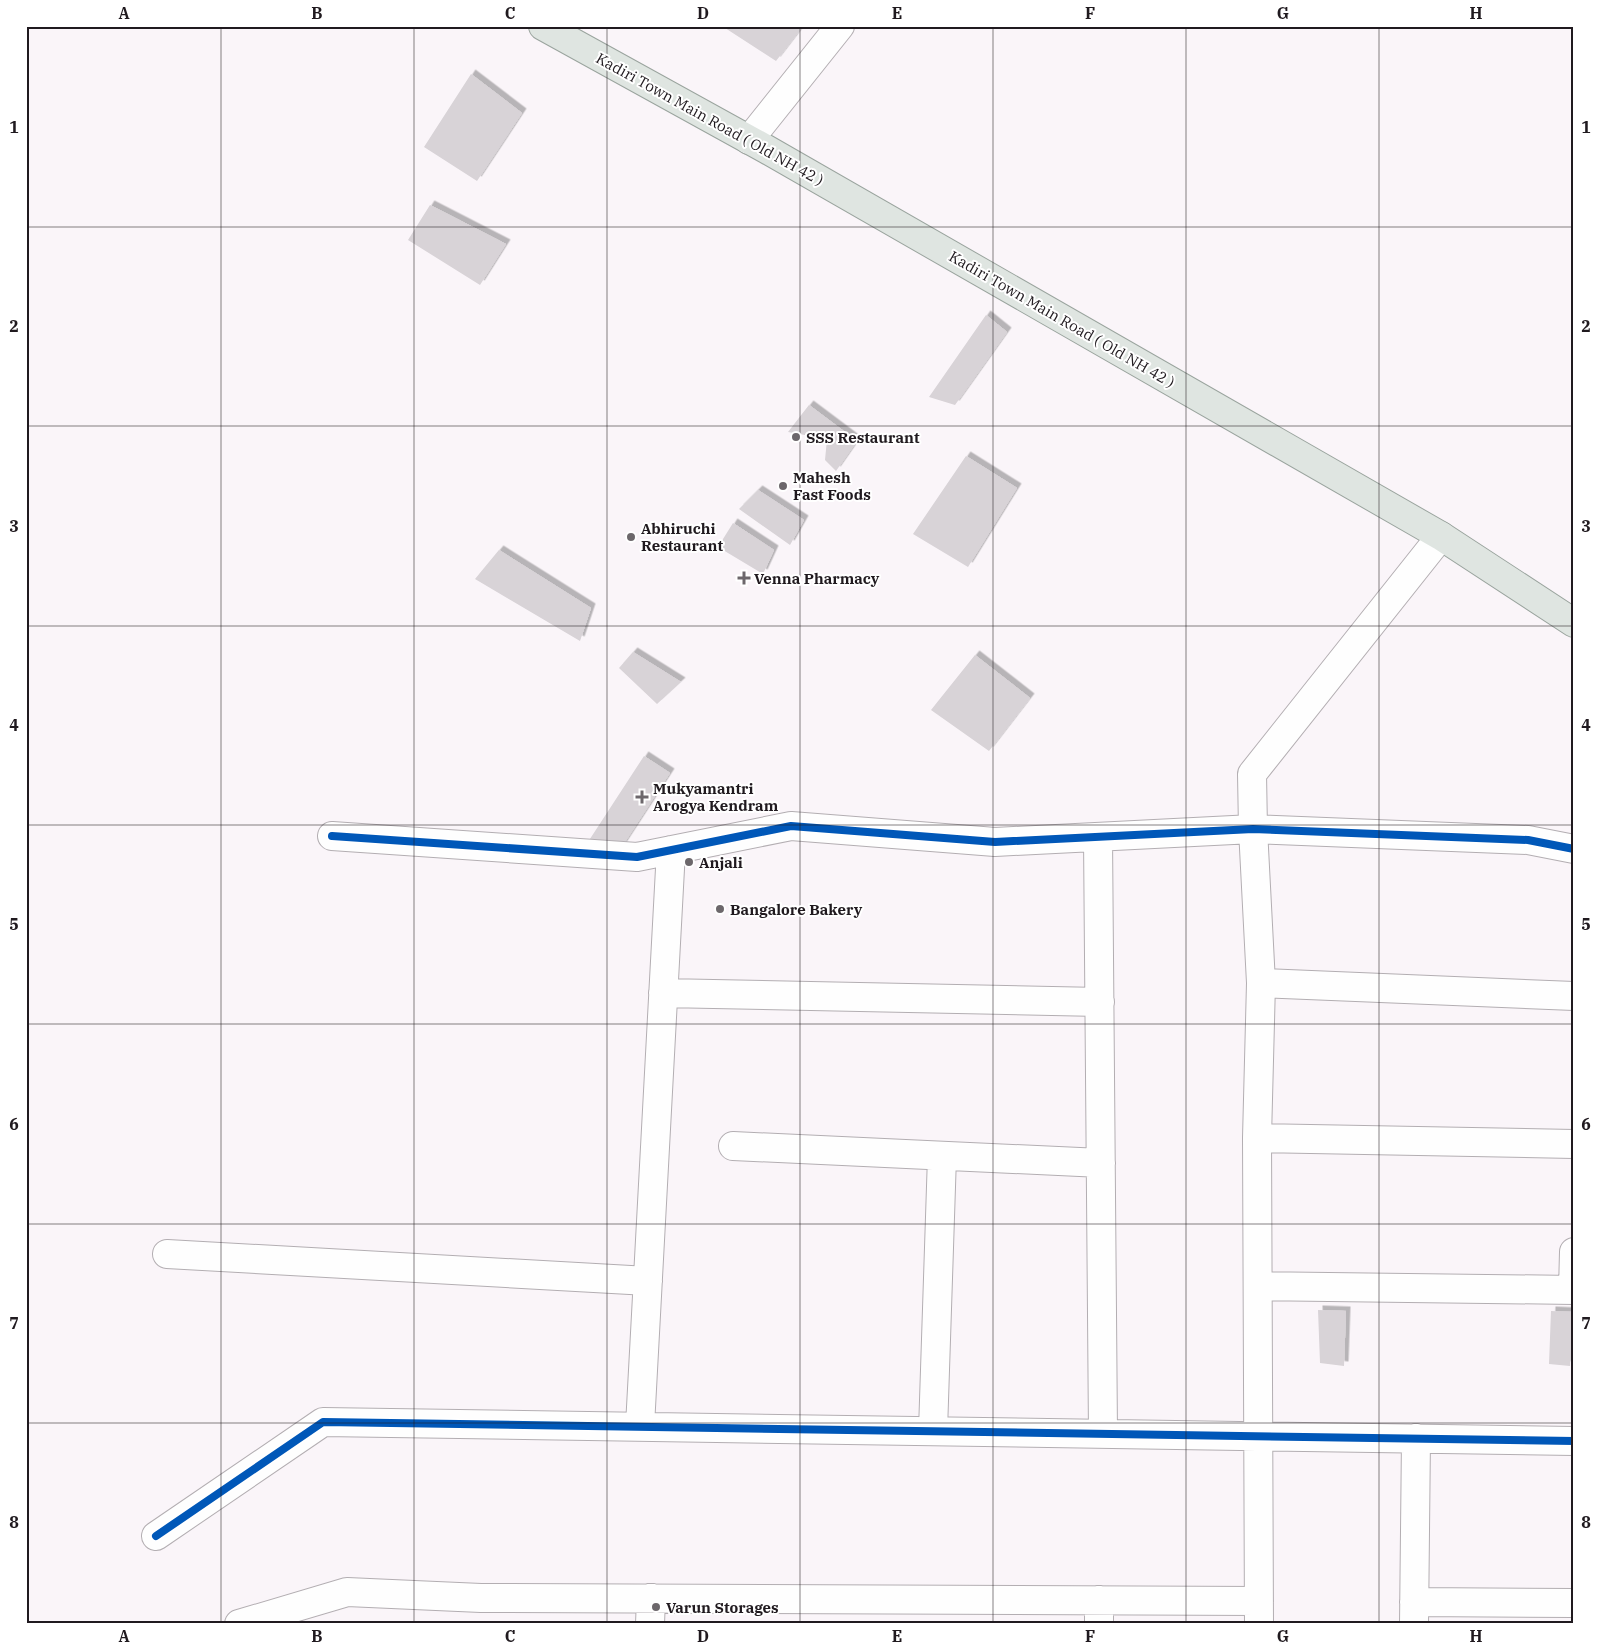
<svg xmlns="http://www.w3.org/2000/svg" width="1600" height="1650" font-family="'IBM Plex Serif',serif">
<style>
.building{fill:#d8d3d7;filter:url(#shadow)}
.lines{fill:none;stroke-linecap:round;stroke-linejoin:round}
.street-casing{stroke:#b3aeb2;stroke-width:30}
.primary-casing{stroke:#9aa49e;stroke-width:30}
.street{stroke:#fefefe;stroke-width:28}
.primary{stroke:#dfe5e1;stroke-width:28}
.cycleway-casing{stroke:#fff;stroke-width:11}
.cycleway{stroke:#0057b8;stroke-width:8}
.grid{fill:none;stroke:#201a1f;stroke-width:1;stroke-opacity:0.55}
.poi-dot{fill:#6c676b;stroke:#fff;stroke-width:2}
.labels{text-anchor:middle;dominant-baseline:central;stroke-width:4;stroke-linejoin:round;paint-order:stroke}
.street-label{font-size:15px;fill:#201a1f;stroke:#fff}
.poi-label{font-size:15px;font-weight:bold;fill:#201a1f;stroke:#fff;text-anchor:start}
.neatline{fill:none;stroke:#201a1f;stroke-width:2}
.grid-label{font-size:16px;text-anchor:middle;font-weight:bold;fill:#201a1f}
</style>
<defs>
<filter id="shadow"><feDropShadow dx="4.5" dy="-4.5" stdDeviation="0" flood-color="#0004"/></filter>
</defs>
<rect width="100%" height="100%" fill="#faf5f9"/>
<path class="building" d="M722 26H803L776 61Z
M471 74 522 113 477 181 424 147Z
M430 205 506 244 480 285 408 240Z
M986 315 1007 332 955 405 929 397Z
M809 405 857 441 836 471 825 460 827 439 788 432Z
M966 456 1017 488 968 567 913 534Z
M758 490 804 520 790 545 739 509Z
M733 523 774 550 763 574 718 547Z
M499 550 591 608 580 641 475 579Z
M633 652 681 682 657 704 619 668Z
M975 655 1030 698 989 751 931 710Z
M644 756 670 773 612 862 586 845Z
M1318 1310 1346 1311 1344 1366 1320 1363Z
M1551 1311 1573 1312 1570 1366 1549 1364Z"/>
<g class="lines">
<g class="street-casing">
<path id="street" d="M749 140 840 26
M332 836 637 857 791 826 995 842 1253 829 1528 840 1574 849
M1098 837 1103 1433
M1261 983 1574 996
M663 993 1100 1002
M1257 1138 1574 1144
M733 1146 1101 1163
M167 1254 648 1281
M1259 1286 1574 1290
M1573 1290 1574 1252
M640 1426 671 850
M933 1431 942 1156
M156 1536 323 1422 1574 1441
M1414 1602 1574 1603
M239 1624 347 1592 481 1598 1259 1601
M650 1624 651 1598
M1099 1624V1600
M1259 1624 1257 1138 1261 983 1253 829 1252 774 1441 536
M1414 1624 1416 1438"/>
</g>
<g class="primary-casing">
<path id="primary" d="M543 26 766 149 1441 536 1574 623"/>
</g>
<use href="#street" class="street"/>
<use href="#primary" class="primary"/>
<g class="cycleway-casing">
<path id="cycleway" d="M332 836 637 857 791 826 995 842 1253 829 1528 840 1574 849
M156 1536 323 1422 1574 1441"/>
</g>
<use href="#cycleway" class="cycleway"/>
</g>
<path class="grid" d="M221 26V1624M414 26V1624M607 26V1624M800 26V1624M993 26V1624M1186 26V1624M1379 26V1624M26 227H1574M26 426H1574M26 626H1574M26 825H1574M26 1024H1574M26 1224H1574M26 1423H1574"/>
<g class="poi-dot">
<circle cx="796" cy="437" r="5"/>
<circle cx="783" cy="486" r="5"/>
<circle cx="631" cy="537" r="5"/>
<path d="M741.5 570.5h5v5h5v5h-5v5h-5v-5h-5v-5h5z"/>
<path d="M639.5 789.5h5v5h5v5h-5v5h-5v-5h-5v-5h5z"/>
<circle cx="689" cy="862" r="5"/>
<circle cx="720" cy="909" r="5"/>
<circle cx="656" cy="1607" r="5"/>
</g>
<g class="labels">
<g class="street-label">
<text transform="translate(710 119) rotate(29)">Kadiri Town Main Road ( Old NH 42 )</text>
<text transform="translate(1062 319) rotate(30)">Kadiri Town Main Road ( Old NH 42 )</text>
</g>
<g class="poi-label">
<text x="806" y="437">SSS Restaurant</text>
<text x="793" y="477">Mahesh<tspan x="793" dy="17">Fast Foods</tspan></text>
<text x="641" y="528">Abhiruchi<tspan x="641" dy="17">Restaurant</tspan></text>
<text x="754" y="578">Venna Pharmacy</text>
<text x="653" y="788">Mukyamantri<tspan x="653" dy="17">Arogya Kendram</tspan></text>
<text x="699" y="862">Anjali</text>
<text x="730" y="909">Bangalore Bakery</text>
<text x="666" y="1607">Varun Storages</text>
</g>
</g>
<rect width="1600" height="1650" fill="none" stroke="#ffffff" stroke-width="55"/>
<rect x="28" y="28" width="1544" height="1594" class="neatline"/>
<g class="grid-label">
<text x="124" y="19">A</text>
<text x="317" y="19">B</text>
<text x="510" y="19">C</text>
<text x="703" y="19">D</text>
<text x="897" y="19">E</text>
<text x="1090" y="19">F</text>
<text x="1283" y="19">G</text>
<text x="1476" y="19">H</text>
<text x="14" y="133">1</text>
<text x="1586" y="133">1</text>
<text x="14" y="332">2</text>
<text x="1586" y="332">2</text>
<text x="14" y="532">3</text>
<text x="1586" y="532">3</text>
<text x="14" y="731">4</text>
<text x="1586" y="731">4</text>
<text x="14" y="930">5</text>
<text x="1586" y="930">5</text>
<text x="14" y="1130">6</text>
<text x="1586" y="1130">6</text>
<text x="14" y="1329">7</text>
<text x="1586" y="1329">7</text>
<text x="14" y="1528">8</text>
<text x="1586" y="1528">8</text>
<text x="124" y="1642">A</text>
<text x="317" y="1642">B</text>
<text x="510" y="1642">C</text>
<text x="703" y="1642">D</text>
<text x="897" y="1642">E</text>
<text x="1090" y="1642">F</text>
<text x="1283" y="1642">G</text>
<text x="1476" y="1642">H</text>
</g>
</svg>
